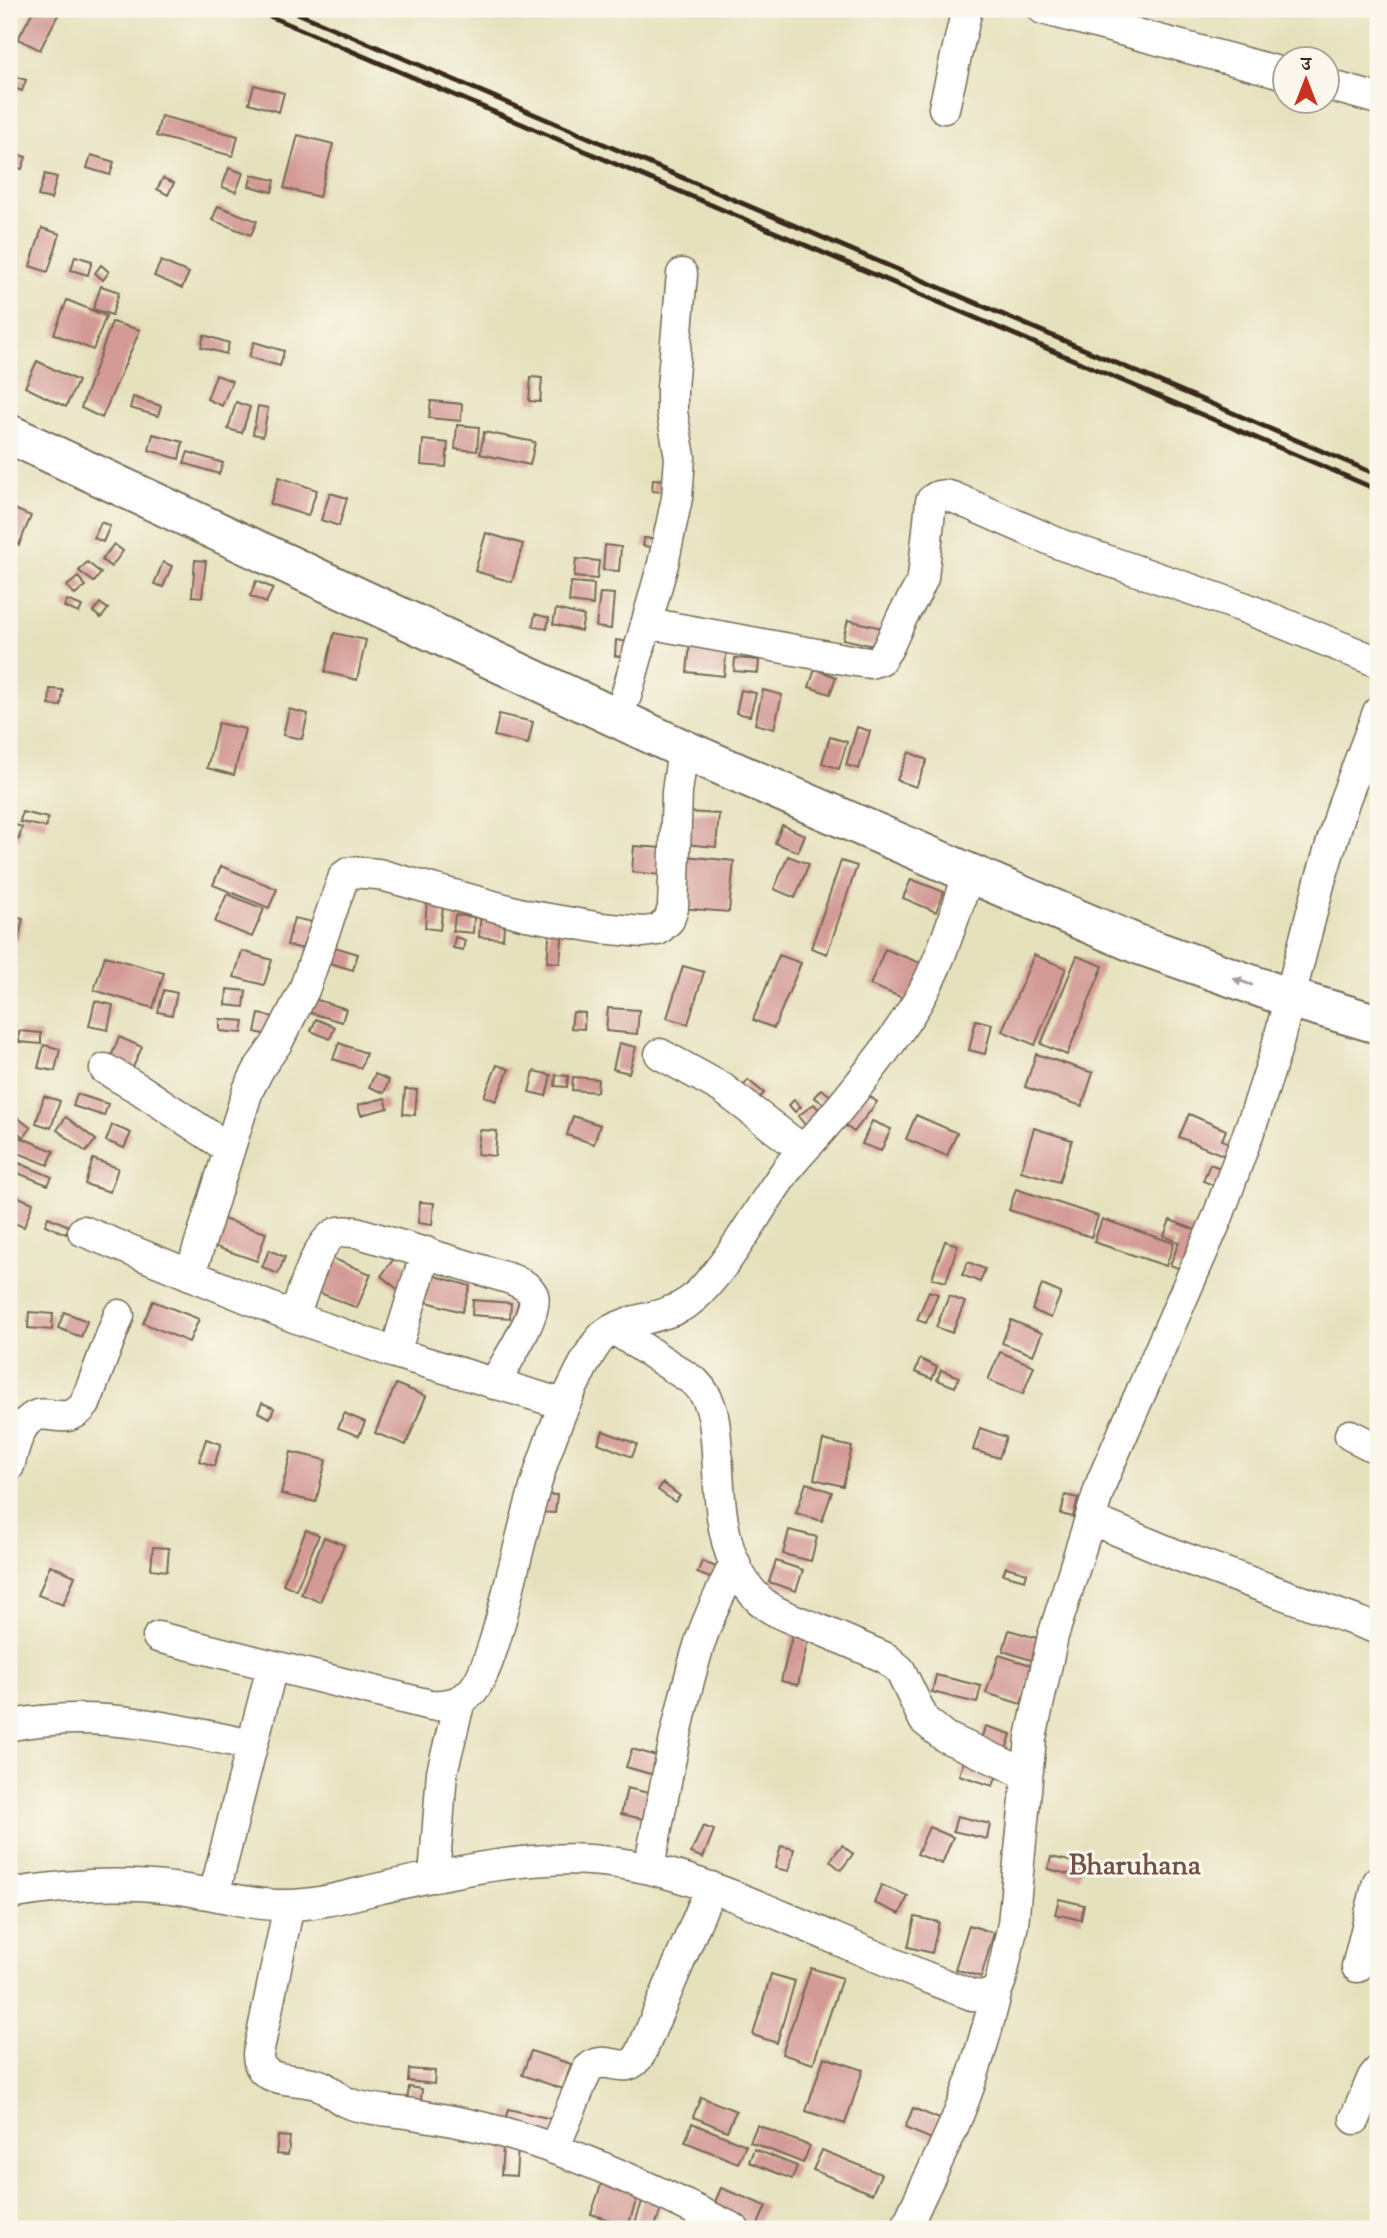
<svg xmlns="http://www.w3.org/2000/svg" width="1387" height="2238" font-family="'Sorts Mill Goudy','Noto Serif Devanagari',serif">
<style>
.building{fill:#d39a96}
.lines{fill:none;stroke-linecap:round;stroke-linejoin:round}
.minor-casing{stroke:#776a56;stroke-width:33}
.highway-casing{stroke:#776a56;stroke-width:42}
.minor{stroke:#fff;stroke-width:30}
.highway{stroke:#fff;stroke-width:38}
.rail{stroke:#3b2a1e;stroke-width:5}
.oneway{fill:#a79f9a}
.labels{text-anchor:middle;dominant-baseline:central;stroke-width:6;stroke-linejoin:round;paint-order:stroke}
.quarter-label{font-size:28px;font-weight:bold;fill:#705148;stroke:#fbf7ec}
</style>
<rect width="100%" height="100%" fill="#fbf7ec"/>
<filter id="ink" filterUnits="userSpaceOnUse"><feTurbulence type="fractalNoise" baseFrequency=".0143" numOctaves="2"/><feDisplacementMap in="SourceGraphic" scale="14" xChannelSelector="R" yChannelSelector="G"/><feConvolveMatrix kernelMatrix="1 2 1 2 8 2 1 2 1" color-interpolation-filters="sRGB"/></filter>
<filter id="wash" filterUnits="userSpaceOnUse"><feTurbulence type="fractalNoise" baseFrequency=".00686" numOctaves="4" result="noise"/><feDisplacementMap in="SourceGraphic" scale="28" xChannelSelector="R" yChannelSelector="G"/><feGaussianBlur stdDeviation="1.57" result="paint"/><feColorMatrix in="noise" values="0 0 0 0 0 0 0 0 0 0 0 0 0 0 0 0 0 1.4 0 .05"/><feComposite in="paint" operator="in"/></filter>
<g filter="url(#wash)">
<rect width="100%" height="100%" fill="#e6e1bd"/>
<g id="blocks">
<path class="building" d="M34 9 60 11 40 50 18 39Z
M9 75 26 80 22 91 9 86Z
M254 85 284 93 279 112 249 103Z
M161 116 238 136 233 156 156 136Z
M298 135 333 144 319 197 284 188Z
M9 152 26 157 22 169 9 165Z
M91 155 114 162 110 175 87 168Z
M229 168 243 173 236 192 222 187Z
M45 174 57 177 51 199 38 196Z
M252 175 275 180 272 192 249 186Z
M163 178 174 183 168 195 157 189Z
M9 199 16 204 9 214Z
M218 206 257 221 251 235 212 220Z
M42 228 60 234 48 272 30 266Z
M75 256 92 261 88 275 71 270Z
M161 261 189 273 182 288 154 276Z
M101 265 109 272 103 280 95 273Z
M101 286 119 292 112 315 93 309Z
M67 300 106 316 93 350 54 334Z
M112 322 140 330 102 418 81 408Z
M204 335 229 343 226 354 201 347Z
M254 342 284 351 280 366 249 357Z
M9 347 17 349 15 355 9 354Z
M37 361 78 381 66 407 25 387Z
M216 375 232 381 222 406 207 399Z
M531 377 542 378 540 402 529 401Z
M133 397 161 406 158 416 130 408Z
M431 401 462 404 461 421 429 418Z
M236 402 250 407 242 433 228 429Z
M258 406 268 408 263 436 253 434Z
M457 425 479 427 477 451 455 449Z
M484 432 535 442 530 465 480 454Z
M153 434 183 442 179 459 149 450Z
M423 440 448 443 446 467 421 465Z
M188 452 223 463 219 474 184 463Z
M279 477 317 490 308 516 270 504Z
M653 479 667 480 666 492 652 491Z
M330 493 347 498 339 526 321 520Z
M12 508 31 516 19 545 9 541V516Z
M101 522 110 526 103 542 94 538Z
M486 533 523 544 512 582 475 571Z
M644 538 655 539 654 547 643 546Z
M114 544 123 551 111 567 102 560Z
M605 545 621 547 619 571 603 570Z
M576 559 599 561 597 579 574 577Z
M195 560 206 561 202 597 192 596Z
M87 562 101 573 94 582 79 571Z
M163 562 172 566 163 587 154 584Z
M78 577 86 586 75 595 67 586Z
M256 581 273 588 266 603 250 596Z
M571 582 594 584 593 605 569 602Z
M600 593 614 594 611 629 596 627Z
M67 600 82 606 79 613 64 607Z
M100 603 108 609 101 618 93 612Z
M556 609 584 616 581 631 553 624Z
M535 614 549 618 547 629 533 626Z
M848 620 882 628 878 647 843 639Z
M334 633 366 640 357 680 325 672Z
M616 640 629 642 628 657 615 656Z
M690 644 727 647 724 676 687 672Z
M735 658 759 660 758 673 734 671Z
M815 669 836 677 830 694 809 687Z
M50 689 63 690 61 706 49 705Z
M741 690 756 693 750 716 736 713Z
M763 690 782 695 774 729 755 724Z
M289 709 308 714 302 739 283 735Z
M499 714 533 722 528 744 494 736Z
M218 723 245 729 234 775 207 768Z
M857 727 870 731 859 769 846 765Z
M830 737 847 742 839 769 822 763Z
M909 752 927 760 916 787 897 780Z
M22 812 48 818 46 827 20 822Z
M687 812 719 814 716 847 684 844Z
M9 823 22 827 19 839 9 836Z
M782 825 805 835 798 852 775 843Z
M634 846 663 848 660 875 632 872Z
M685 856 734 861 729 912 680 908Z
M788 856 809 864 795 898 774 889Z
M841 861 857 866 827 954 811 948Z
M221 866 277 889 269 908 213 885Z
M911 879 944 892 936 912 903 898Z
M227 894 264 909 252 937 215 922Z
M427 899 444 900 440 930 425 928Z
M481 911 505 913 503 939 479 937Z
M455 915 474 917 473 933 453 931Z
M9 916 23 919 18 941 9 938Z
M294 918 321 924 315 952 287 945Z
M550 927 563 928 560 963 547 962Z
M455 937 465 940 463 950 453 948Z
M328 945 358 954 353 970 323 961Z
M885 949 928 966 913 1002 870 985Z
M242 951 272 960 264 985 234 977Z
M779 955 801 963 774 1028 753 1020Z
M1034 955 1066 968 1035 1045 1002 1031Z
M105 956 164 973 153 1008 94 990Z
M1077 956 1103 966 1067 1055 1041 1044Z
M683 966 704 972 688 1024 667 1018Z
M227 989 246 991 244 1007 226 1005Z
M164 990 177 993 172 1015 158 1012Z
M308 997 346 1009 342 1022 304 1011Z
M95 1001 113 1005 108 1030 89 1026Z
M608 1008 639 1010 637 1034 606 1031Z
M573 1012 585 1013 584 1029 571 1028Z
M259 1014 280 1018 276 1037 255 1032Z
M220 1019 244 1021 242 1033 220 1031Z
M316 1019 335 1027 330 1039 311 1031Z
M976 1020 992 1024 985 1054 969 1050Z
M19 1031 41 1033V1044L19 1042Z
M119 1037 142 1047 131 1072 109 1062Z
M339 1043 366 1053 361 1068 333 1059Z
M619 1043 636 1047 629 1073 613 1069Z
M44 1045 60 1049 55 1071 38 1068Z
M1036 1054 1093 1073 1082 1106 1025 1087Z
M497 1065 509 1069 496 1101 484 1096Z
M534 1071 551 1075 546 1096 529 1092Z
M375 1074 389 1080 384 1093 369 1087Z
M556 1075 568 1076 567 1087 555 1086Z
M573 1077 598 1079 597 1092 572 1090Z
M748 1080 764 1093 755 1104 739 1092Z
M405 1089 417 1090 415 1115 403 1114Z
M821 1089 831 1096 824 1104 814 1097Z
M863 1091 877 1102 854 1132 839 1121Z
M77 1094 108 1104 104 1116 73 1106Z
M44 1096 60 1101 51 1128 36 1123Z
M385 1098 388 1108 361 1115 358 1105Z
M794 1100 801 1107 795 1112 789 1105Z
M814 1104 822 1113 806 1126 798 1116Z
M1189 1114 1226 1130 1222 1140 1236 1146 1230 1158 1179 1137Z
M14 1115 31 1128 24 1137 9 1126Z
M916 1115 957 1133 947 1156 906 1139Z
M573 1116 600 1125 594 1144 567 1135Z
M66 1117 96 1140 86 1152 57 1130Z
M872 1121 891 1129 881 1151 862 1144Z
M112 1125 131 1133 124 1148 106 1141Z
M1034 1128 1072 1140 1059 1182 1021 1171Z
M480 1130 497 1131 495 1156 477 1154Z
M17 1136 54 1151 48 1165 11 1150Z
M93 1159 118 1168 110 1192 85 1184Z
M19 1163 52 1177 48 1185 15 1172Z
M1210 1164 1230 1172 1223 1189 1203 1181Z
M1016 1189 1098 1216 1091 1237 1009 1210Z
M9 1193 33 1203 24 1227 9 1221Z
M420 1202 434 1203 432 1225 418 1223Z
M48 1217 69 1226 66 1234 45 1225Z
M223 1219 266 1233 257 1261 213 1246Z
M1102 1219 1174 1243 1166 1266 1094 1242Z
M1170 1220 1206 1234 1191 1273 1170 1265 1179 1242 1164 1236Z
M945 1241 958 1245 946 1282 932 1278Z
M269 1250 285 1257 278 1274 262 1267Z
M396 1256 415 1271 400 1291 381 1276Z
M329 1257 371 1274 357 1308 315 1291Z
M968 1262 985 1269 980 1282 962 1275Z
M432 1275 470 1286 462 1312 424 1301Z
M1042 1285 1061 1293 1051 1318 1032 1310Z
M929 1291 938 1294 926 1323 917 1320Z
M949 1296 965 1302 952 1333 936 1327Z
M473 1300 511 1303 510 1318 472 1315Z
M153 1301 199 1319 189 1342 143 1323Z
M29 1312 53 1314 52 1330 28 1328Z
M64 1312 87 1321 81 1337 58 1328Z
M1011 1320 1042 1333 1033 1355 1002 1343Z
M1000 1352 1034 1366 1023 1394 988 1380Z
M920 1359 937 1367 932 1379 915 1372Z
M941 1370 959 1377 955 1387 937 1380Z
M396 1384 426 1396 406 1445 375 1433Z
M262 1403 274 1408 270 1418 258 1412Z
M344 1413 365 1422 359 1436 338 1428Z
M980 1428 1006 1437 999 1458 973 1450Z
M603 1431 637 1444 632 1457 598 1443Z
M206 1439 221 1444 214 1466 199 1461Z
M823 1440 852 1447 843 1486 814 1479Z
M291 1452 326 1460 316 1502 281 1494Z
M663 1483 680 1496 675 1502 658 1490Z
M806 1483 832 1492 822 1521 796 1513Z
M537 1494 557 1495 555 1513 535 1512Z
M1065 1495 1078 1498 1073 1517 1061 1514Z
M306 1530 319 1535 296 1590 283 1584Z
M789 1530 817 1537 811 1561 783 1554Z
M324 1537 344 1545 320 1602 301 1594Z
M153 1547 169 1548 167 1571 151 1569Z
M702 1561 723 1570 718 1581 697 1573Z
M776 1561 803 1570 796 1591 769 1582Z
M50 1565 75 1576 63 1605 38 1595Z
M1006 1567 1027 1573 1025 1580 1003 1574Z
M1009 1630 1040 1639 1034 1661 1003 1651Z
M793 1632 809 1635 798 1685 781 1681Z
M999 1655 1034 1666 1021 1704 986 1693Z
M936 1675 981 1686 977 1703 932 1692Z
M985 1726 1011 1734 1004 1757 978 1750Z
M632 1749 660 1757 654 1775 626 1767Z
M964 1761 998 1772 993 1786 959 1775Z
M627 1788 653 1794 647 1820 621 1814Z
M957 1816 990 1824 987 1839 953 1831Z
M703 1826 714 1830 703 1858 691 1853Z
M929 1827 953 1837 942 1864 917 1854Z
M842 1845 853 1854 841 1870 830 1861Z
M781 1846 794 1849 789 1871 775 1868Z
M1051 1857 1083 1864 1080 1877 1048 1869Z
M881 1885 908 1896 900 1914 874 1903Z
M1059 1899 1084 1905 1081 1920 1055 1914Z
M915 1917 939 1922 932 1953 908 1947Z
M969 1925 994 1933 981 1977 955 1969Z
M811 1968 842 1978 813 2064 782 2054Z
M771 1974 795 1981 777 2043 753 2035Z
M531 2051 571 2064 563 2089 522 2075Z
M824 2057 863 2070 845 2124 806 2111Z
M409 2069 435 2071 434 2084 408 2081Z
M409 2087 422 2089 421 2102 407 2101Z
M701 2097 736 2111 727 2131 693 2117Z
M913 2108 942 2120 934 2140 905 2128Z
M508 2109 556 2120 552 2140 503 2129Z
M692 2123 746 2145 738 2163 685 2142Z
M757 2125 810 2146 803 2163 750 2142Z
M278 2136 290 2137 288 2155 276 2154Z
M503 2146 518 2147 516 2176 501 2175Z
M754 2149 797 2166 792 2179 749 2162Z
M822 2150 881 2174 872 2194 813 2170Z
M603 2179 639 2192 628 2226 591 2214Z
M721 2188 766 2206 756 2229 711 2211Z
M643 2199 662 2206 654 2229H633Z"/>
</g>
</g>
<g filter="url(#ink)">
<use href="#blocks" fill-opacity="0" stroke="#776a56" stroke-width="2"/>
<g class="lines">
<g class="minor-casing">
<path id="minor" d="M1043 9 1286 74
M1328 85 1378 99
M944 108 967 9
M647 623 855 661 870 663 880 660 888 648 902 617 916 593 923 578 931 501C938 493 946 495 955 498L1062 545 1243 607 1378 662
M626 696 663 564 677 498 680 457 672 412V388L682 274
M660 1054 722 1088 803 1150
M105 1069 141 1090 228 1148
M83 1231 294 1317 395 1353 563 1404
M190 1275 248 1090 260 1067 277 1043 304 990 344 876 350 872 378 874 526 915 601 928 643 932 658 930 669 920 673 908 677 792 683 749
M294 1317C302 1297 317 1237 339 1232 344 1231 351 1232 356 1232L511 1279C520 1283 529 1286 533 1295 540 1312 503 1367 494 1384
M614 1329 695 1382C715 1401 715 1426 717 1452 720 1504 720 1571 767 1606 781 1616 800 1622 816 1628 840 1638 863 1648 886 1658L900 1670 924 1720 945 1737 1027 1774
M395 1353 426 1252
M1350 1435 1378 1449
M9 1466C13 1453 17 1429 29 1420 47 1404 65 1430 85 1404L119 1315
M1090 1519 1179 1556 1378 1629
M158 1637 430 1705C446 1706 461 1704 473 1690 493 1666 508 1588 517 1555 533 1491 550 1429 581 1370 587 1359 594 1344 604 1335 628 1315 672 1322 699 1293 736 1255 759 1206 791 1164 801 1151 813 1140 823 1128 857 1088 891 1046 918 1001 941 962 954 916 969 873
M9 1726C23 1722 37 1721 52 1720 121 1715 186 1731 252 1745
M649 1867C664 1795 676 1722 697 1652 706 1621 721 1592 735 1563
M434 1877 442 1772 460 1700
M9 1894C62 1885 118 1881 172 1888 211 1892 248 1906 287 1905 319 1905 350 1895 381 1888 435 1876 492 1863 547 1860 634 1854 709 1885 787 1918 848 1944 910 1972 972 1995L990 1996 997 1990 1001 1980 1013 1924 1031 1738 1053 1636 1102 1481 1217 1219 1256 1112 1275 1054 1320 881 1344 802 1378 712
M214 1895 272 1667
M289 1905 258 2054C258 2087 300 2076 322 2086 331 2091 338 2099 348 2103 366 2110 387 2110 406 2113 439 2118 472 2124 505 2133 585 2156 660 2192 734 2229
M1357 1967 1378 1882
M1355 2119 1373 2077 1378 2071
M554 2149 587 2070C607 2050 625 2081 641 2053L711 1887
M906 2229C921 2192 941 2157 956 2120 974 2078 986 2035 997 1990"/>
</g>
<g class="highway-casing">
<path id="highway" d="M9 434 683 749 969 873 1137 944 1290 998 1378 1024"/>
</g>
<use href="#minor" class="minor"/>
<use href="#highway" class="highway"/>
<path class="rail" d="M253 9 1378 490
M288 9 1378 475"/>
</g>
<defs><path id="oneway-solid" d="M-6-.8H1V-3.2L6.5 0L1 3.2V.8H-6Z" transform="scale(1.75)"/></defs>
<use class="oneway" href="#oneway-solid" transform="translate(1243 982) rotate(-161)"/>
</g>
<g class="labels">
<g class="quarter-label">
<text x="1135" y="1867">Bharuhana</text>
</g>
</g>
<rect width="1387" height="2238" fill="none" stroke="#fbf7ec" stroke-width="35"/>
<g transform="translate(1306 80)"><circle r="33" fill="#fbf7ec" stroke="#aea59a" stroke-width="2"/>
<path d="M0-5L12 26L0 18L-12 26Z" fill="#c8321e"/>
<text y="-10" font-size="19" font-weight="bold" text-anchor="middle" fill="#3b2a1e">उ</text>
</g>
</svg>
